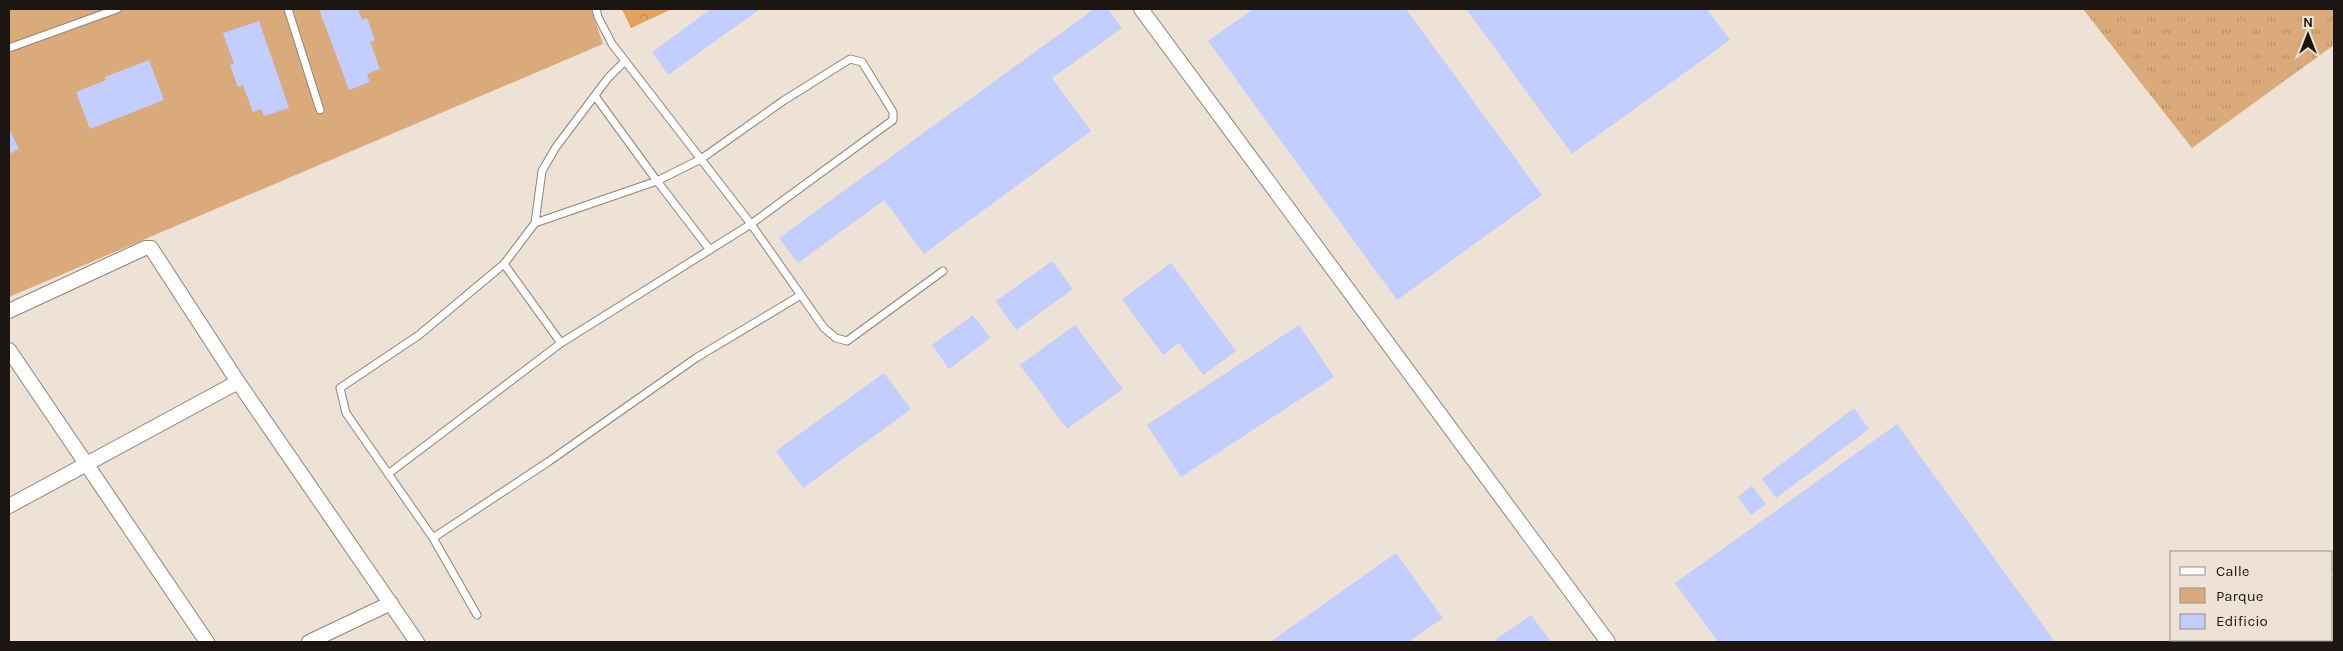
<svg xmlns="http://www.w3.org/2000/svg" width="2343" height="651" font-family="Karla,sans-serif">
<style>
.grass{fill:url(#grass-tufts)}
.forest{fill:url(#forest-crowns)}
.park{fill:#dbaa7a}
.building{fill:#c1ceff}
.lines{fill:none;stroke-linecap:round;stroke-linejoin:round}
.lane-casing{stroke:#8f8479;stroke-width:9}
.street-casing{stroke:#8f8479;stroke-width:16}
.lane{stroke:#fff;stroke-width:7}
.street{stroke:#fff;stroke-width:14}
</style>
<defs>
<pattern id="grass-tufts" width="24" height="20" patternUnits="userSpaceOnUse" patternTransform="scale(1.25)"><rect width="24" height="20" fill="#dbaa7a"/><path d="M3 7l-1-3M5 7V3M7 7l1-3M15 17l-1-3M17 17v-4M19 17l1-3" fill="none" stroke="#bb9268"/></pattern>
<pattern id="forest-crowns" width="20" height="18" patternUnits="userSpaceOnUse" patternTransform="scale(1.25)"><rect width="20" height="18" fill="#e4a25d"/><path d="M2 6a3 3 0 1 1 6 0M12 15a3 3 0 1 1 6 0" fill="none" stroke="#c38b50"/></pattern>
</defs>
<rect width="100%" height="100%" fill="#eee1d5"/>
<path class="grass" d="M2083 9H2334V45L2192 148Z"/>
<path class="forest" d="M622 9H672L631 28Z"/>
<path class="park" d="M9 9H591L603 44 9 297Z"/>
<path class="building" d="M319 9H358L362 20 367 18 375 40 370 42 380 69 367 74 370 82 349 90Z
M711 9H760L668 75 652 52Z
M1094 9H1108L1122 28 1052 78 1091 131 924 254 884 200 798 263 779 238Z
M1253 9H1406L1542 195 1397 300 1208 41Z
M1466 9H1707L1730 40 1572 154Z
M259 21 289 108 264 116 261 109 253 112 243 85 238 87 230 65 234 64 223 33Z
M149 60 164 100 90 129 76 92 106 80 105 77Z
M9 129 19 149 9 154Z
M1052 261 1073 289 1016 330 996 301Z
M1171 263 1236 351 1203 375 1179 343 1163 355 1122 299Z
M973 315 990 338 949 369 932 345Z
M1075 325 1123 389 1067 429 1020 365Z
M1299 325 1334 377 1181 477 1147 425Z
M884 373 911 409 803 488 776 451Z
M1854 408 1869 429 1776 498 1762 479Z
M1897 424 2055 642H1718L1675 583Z
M1752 486 1766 504 1751 515 1738 497Z
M1396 553 1443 618 1408 642H1270Z
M1531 615 1551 642H1493L1502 635Z"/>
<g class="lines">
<g class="lane-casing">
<path id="lane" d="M288 9 320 110
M596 9 598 17 612 44 751 224 824 328 836 338 847 341 943 271
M9 48 117 9
M595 96 657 181 710 250
M504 264 561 343
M388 474 561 343 751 224 893 120V112L862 62 850 59 783 101 701 159 657 181 535 223
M433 538 548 462 696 358 801 295
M2332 576 2334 574
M477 615 433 538 346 413 340 388 419 335 504 264 535 223 542 171 556 147 608 78 625 61
M2241 642 2245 640"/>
</g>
<g class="street-casing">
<path id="street" d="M1141 9 1608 642
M9 311 145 248H151L238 382 417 642
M9 350 207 642
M9 506 238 382
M309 642 391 603"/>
</g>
<use href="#lane" class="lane"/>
<use href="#street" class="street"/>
</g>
<rect width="2343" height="651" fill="none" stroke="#1b1612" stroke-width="20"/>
<rect x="2170" y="551" width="162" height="90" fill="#eee1d5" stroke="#9a9087"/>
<rect x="2180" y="567" width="25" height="8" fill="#ffffff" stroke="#9a9087"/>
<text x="2216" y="576" font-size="15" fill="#1b1612">Calle</text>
<rect x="2180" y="588" width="25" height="15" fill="#dbaa7a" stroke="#9a9087"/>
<text x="2216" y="601" font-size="15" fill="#1b1612">Parque</text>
<rect x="2180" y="614" width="25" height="15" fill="#c1ceff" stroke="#9a9087"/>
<text x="2216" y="626" font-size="15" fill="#1b1612">Edificio</text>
<g transform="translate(2308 35)" stroke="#eee1d5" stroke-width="4" paint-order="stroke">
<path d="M0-4L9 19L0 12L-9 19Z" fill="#1b1612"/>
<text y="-8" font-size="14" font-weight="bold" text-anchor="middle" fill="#1b1612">N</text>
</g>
</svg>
